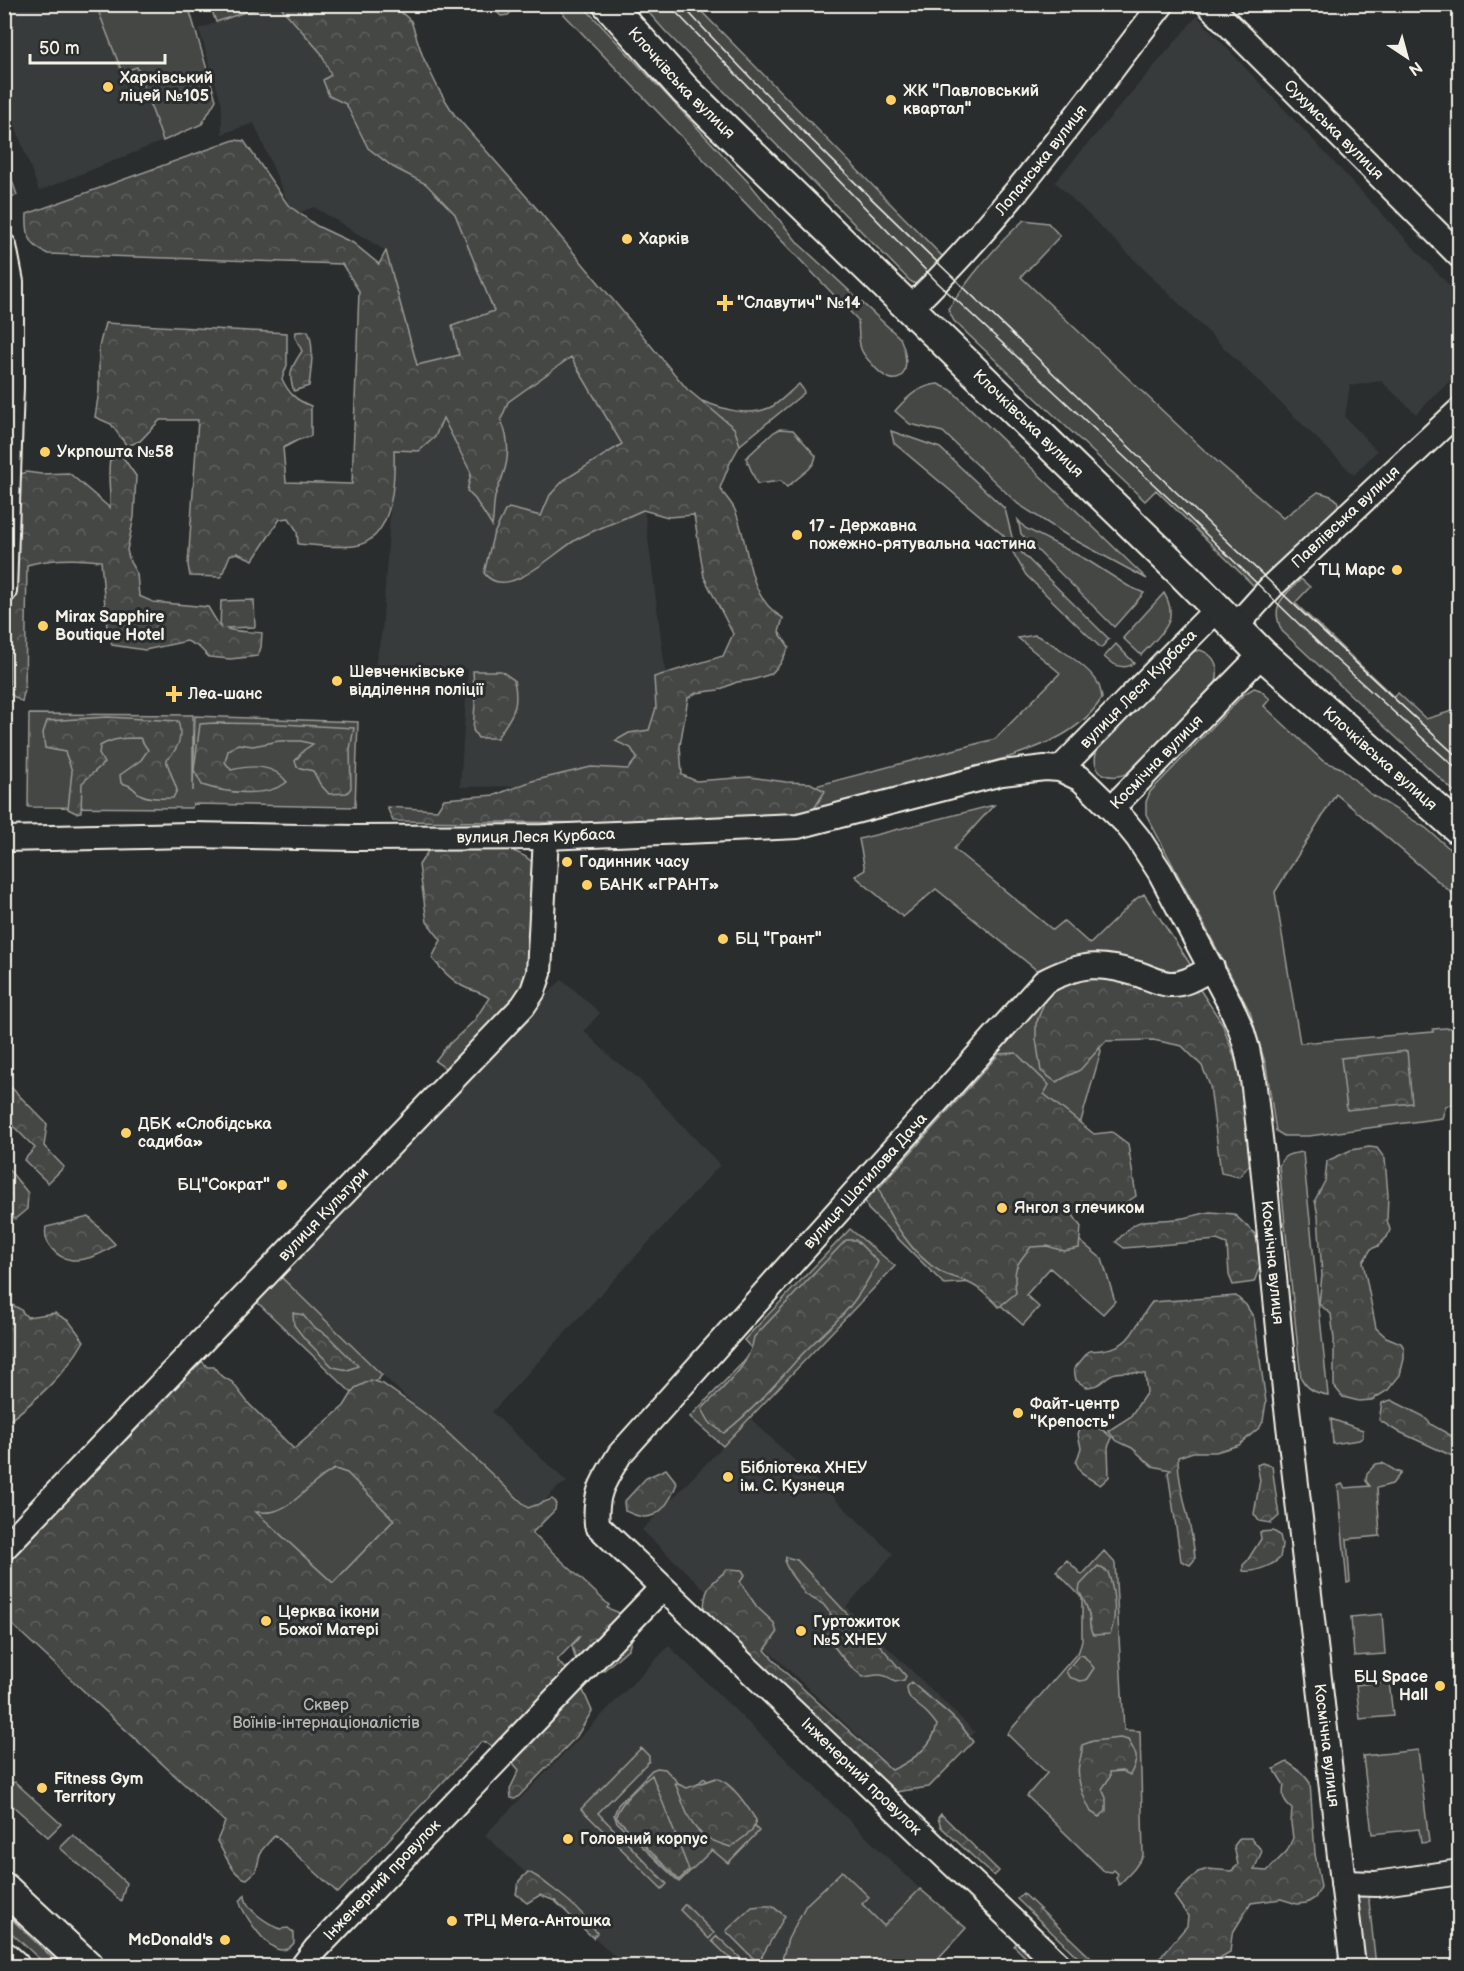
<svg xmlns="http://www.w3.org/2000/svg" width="1464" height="1971" font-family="'Balsamiq Sans',sans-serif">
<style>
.built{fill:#373a3a}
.grass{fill:#444645;stroke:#9c9c96;stroke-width:1.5}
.forest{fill:url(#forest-crowns);stroke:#9c9c96;stroke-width:1.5;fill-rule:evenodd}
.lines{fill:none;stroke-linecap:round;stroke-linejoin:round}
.minor-casing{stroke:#f4f1e8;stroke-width:28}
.major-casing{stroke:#f4f1e8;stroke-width:34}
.minor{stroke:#2a2d2e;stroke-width:24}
.major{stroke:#2a2d2e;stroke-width:30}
.tram{stroke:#f4f1e8;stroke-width:1.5}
.poi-dot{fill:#ffd166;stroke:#2a2d2e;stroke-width:2}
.labels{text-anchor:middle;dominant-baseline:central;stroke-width:6;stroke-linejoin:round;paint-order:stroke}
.poi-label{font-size:16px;font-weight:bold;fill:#f4f1e8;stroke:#2a2d2e;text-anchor:start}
.street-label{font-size:16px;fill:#f4f1e8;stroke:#2a2d2e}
.park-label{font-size:16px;fill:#b6b5af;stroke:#2a2d2e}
</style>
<defs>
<pattern id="forest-crowns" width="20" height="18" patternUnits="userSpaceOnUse" patternTransform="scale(1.5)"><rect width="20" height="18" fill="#444645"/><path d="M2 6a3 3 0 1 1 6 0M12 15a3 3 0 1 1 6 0" fill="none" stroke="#606160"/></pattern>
</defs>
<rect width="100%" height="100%" fill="#2a2d2e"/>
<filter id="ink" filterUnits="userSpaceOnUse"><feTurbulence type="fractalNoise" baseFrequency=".0167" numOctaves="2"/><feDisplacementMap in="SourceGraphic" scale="12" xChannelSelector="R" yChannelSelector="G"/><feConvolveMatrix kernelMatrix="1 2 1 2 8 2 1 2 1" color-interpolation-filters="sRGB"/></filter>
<g filter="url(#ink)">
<path class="built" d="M188 4 216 100 202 124 163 141 39 191 5 98V5Z
M279 5 321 53 368 148 393 167 426 184 455 214 494 311 460 355 417 365 386 251 314 207 293 215 254 123 222 134V105L199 29 245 12Z
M1197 16 1459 296V372L1416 414 1381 381 1350 386 1345 417 1377 451 1354 475 1055 182Z
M571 356 621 442 645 515 680 784 460 787 468 669 375 666 382 631 398 395Z
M562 979 600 1013 584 1031 614 1060 637 1077 720 1165 492 1412 567 1482 557 1488 529 1516 281 1277Z
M750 1418 893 1554 846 1607 975 1732 917 1792 642 1530Z
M669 1646 920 1889 966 1928 930 1966H625L485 1835Z"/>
<path class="grass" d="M96 5H188L216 100 202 124 163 141 137 67 122 72Z
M490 5H511V12L508 15 501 16Z
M555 5H582L751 185 799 244 900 338C915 371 899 397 872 364 868 360 863 354 861 349 858 340 859 329 858 320Z
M642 5H695L945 259 921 287 910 281 665 31Z
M5 163H6L17 195 6 199 4 194Z
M1024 220 1048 223 1060 236 1021 277 1204 450 1283 518 1318 492C1333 496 1341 497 1338 514L1273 577 1255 587 1156 490 1145 501 954 321 948 309C970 277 995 246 1024 220Z
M799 384 803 389 804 393 740 445 702 401C723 409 747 417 769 408 779 404 790 391 799 384Z
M938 384 951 390 1147 579 1071 538 1018 504 943 432 910 424 895 411C908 396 919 386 938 384Z
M780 429 793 430 816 456 814 463 809 469 787 487 781 481 757 484 746 458 774 432Z
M891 431 940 448 1005 509 1014 545 1109 639 1101 648 1026 575 1003 535 894 443Z
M1018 520 1025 528 1087 560 1128 586 1144 593 1114 627 1021 534Z
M1301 579 1310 587 1295 603 1394 697 1398 693 1426 719 1459 709V796L1282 631C1269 605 1284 596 1301 579Z
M1164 593C1181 622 1160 634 1141 655L1123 638Z
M1035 635C1050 641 1087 666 1096 680 1100 685 1101 692 1102 698 1081 732 1045 745 1009 757L810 812 815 786 995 739 1060 673 1018 638Z
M1116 644 1134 663C1124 671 1113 665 1104 657Z
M1200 650C1215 655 1220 667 1216 682L1135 769C1113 785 1085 774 1099 746L1188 653Z
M1254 688 1260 690 1270 699 1264 706 1323 761 1341 768 1369 793 1426 828 1459 857V899L1336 794 1275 892 1300 1043 1433 1032V1029L1459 1027V1103L1446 1106 1442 1118 1309 1136H1284L1276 1131 1266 1066 1250 1012 1146 814V802L1150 792 1244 694Z
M29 714 193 715V791L195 716 358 722 355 807 193 804 192 808 28 807Z
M994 805 954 849 1053 930 1064 921 1090 944 1137 898 1144 894 1192 967 1181 977 1044 976 936 889 903 917 855 876 865 870 859 839Z
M1048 992 1092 1026 1101 1051 1053 1219 1102 1259 1115 1301 1103 1314 1050 1268 1026 1295 1039 1307 1023 1325 974 1282 944 1284 868 1209 865 1200 878 1182Z
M1303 1152 1304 1163 1328 1395C1316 1393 1308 1390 1301 1378L1279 1166C1284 1153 1291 1154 1303 1152Z
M850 1229 895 1266 723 1446 690 1417 754 1351 744 1340Z
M281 1277 382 1375 359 1400 256 1301Z
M1331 1419 1363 1430V1437L1359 1440 1333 1444Z
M319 1440 398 1516 333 1583 253 1510Z
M1382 1463C1390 1466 1392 1471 1401 1473L1392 1484 1377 1488 1380 1536 1347 1539 1350 1582 1347 1583 1338 1486 1342 1484 1345 1488 1370 1486 1366 1481 1367 1473 1376 1464Z
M1104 1551 1115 1563 1124 1730 1140 1731 1143 1856 1134 1869 1119 1885 1116 1878 1118 1874 1114 1870 1112 1872 1104 1871 1027 1796 1047 1773 1007 1734 1079 1651 1082 1640V1598L1056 1571 1067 1560 1082 1575Z
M1382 1614 1385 1654 1354 1656 1351 1617Z
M1389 1681 1393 1716 1360 1719 1356 1685Z
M641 1748 649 1756V1761L598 1813 667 1884 662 1889 581 1809Z
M1418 1750 1429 1842 1421 1843 1419 1829 1372 1834 1363 1756Z
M657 1768 665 1769 688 1793 704 1778 759 1831 728 1863 712 1850 679 1882 617 1822 614 1815 618 1805 652 1770Z
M15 1782 61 1824 48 1837 5 1799V1785Z
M73 1835 126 1883 121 1901 60 1848Z
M842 1871 869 1897 862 1904 884 1926 920 1889 966 1928 931 1966H780L788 1939 806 1905Z
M1368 1892 1376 1966H1362L1355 1901 1358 1896Z
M245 1895C245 1910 268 1923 280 1929L288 1928 294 1933V1943C291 1947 288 1950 282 1950 267 1950 247 1918 241 1906L240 1901Z
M685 1904 714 1933 709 1939 680 1910Z
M4 1913H5L61 1966H47L5 1927Z
M717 1936 749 1966H738L712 1941Z
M1019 1940 1046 1966H1035L1014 1946Z"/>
<path class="forest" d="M210 5H393L411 21 423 57 439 90 454 114 539 211 687 389 734 428 740 445 730 463 720 488C724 495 730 501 734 508 751 544 744 596 783 618L779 632 789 647 780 664 771 674 752 680 737 682 718 690 696 693 688 698 680 746 682 775 696 781 750 777 786 782 810 783 825 791 812 812 773 819 609 823 393 821 387 807 437 810 444 799 495 795 532 781 591 767 628 769 637 758 631 748 615 741 629 733 649 730 656 708 654 677 723 656 733 634 704 577 694 515 668 517 643 510C622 520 600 527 579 538 557 549 507 604 484 573L493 536 505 511 509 508 541 516 550 495 564 480 622 444 571 357 508 402 501 420C509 438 510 456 503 475 501 483 496 490 495 497 493 507 494 516 492 526L475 499 467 491 471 473 443 418 435 437 419 451 394 450C395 479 394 535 359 545 342 549 315 545 298 544L297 531 289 518 280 519 253 560 237 553 230 555 221 577 190 576 188 565 198 420H160L140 441 127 446 111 424 95 417 99 391V347L105 323 287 333V365L282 379C289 394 296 400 311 406V436L298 440 283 448 286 482 352 484 359 291 342 264 48 254C29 246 26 234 27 214L234 140 244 141 288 205 317 226 353 243 379 264 386 251 417 365 459 355 452 326 494 311 455 214 426 184 393 167 368 148 346 104 329 96 323 80 331 75 321 53 279 5 245 12 216 22Z
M308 331C315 347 311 369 309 386L294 391C287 372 292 367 302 351L295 337 296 332Z
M122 456 136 476 134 517 127 550 130 562 137 574 139 596 153 602 208 607 220 627 221 601 254 600 255 627 225 628C237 633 250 631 262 633L261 647 258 656 230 659 209 657 199 647 187 641 145 650 112 645 107 628 101 561C76 558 51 558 27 565L25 687 22 702 9 693 10 479 26 472 41 474 69 473 110 508C111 492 107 475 110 460Z
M473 671H501L514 680C520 709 512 715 497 738H478L473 730 475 704Z
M107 717 178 721C183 737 179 749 166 760L177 790 173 798C162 798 149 800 138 793 132 787 130 785 121 783L120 775 141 760 148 750 140 738C125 738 113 738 100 746L99 754 104 763 82 783 81 812 76 813 68 809 72 771 65 752 45 748 43 733 47 721Z
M214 723 281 724 354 728 350 749 351 788 347 793 329 794 320 784 313 771 297 767 295 761 304 750 313 744 301 741H279L253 746 238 744 228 751 225 762 231 770C252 765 273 764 287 782 267 798 225 793 202 785L194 770 200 724Z
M432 845C460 846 509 841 531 861 534 864 536 869 538 873L530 982 448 1070 435 1061 446 1047 474 1021 489 998C480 991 471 991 462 986 450 979 440 968 432 958L441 940 427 922 419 865Z
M1144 971 1189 973 1222 1023 1240 1073 1251 1163 1239 1177 1221 1173 1210 1086 1202 1066 1182 1046 1153 1040 1106 1041 1080 1070 1056 1082 1041 1071 1036 1039V1024L1048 992 1061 982Z
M1407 1051 1412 1103 1347 1110 1341 1058Z
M1016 1053 1049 1085 1044 1094 1094 1134 1112 1132 1128 1144 1136 1196 1118 1208 1082 1201 1073 1215 1081 1227 1079 1248 1064 1251 1047 1246 1031 1247C1015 1265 1013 1269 1016 1293L999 1307C987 1294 979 1287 962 1280 955 1277 947 1276 941 1272 913 1256 888 1218 879 1188L999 1054Z
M5 1081 47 1124 44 1146 64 1167 48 1183 24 1160 35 1148 5 1118Z
M1369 1147 1377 1148 1385 1159 1388 1195 1387 1220 1390 1230 1387 1237 1378 1246 1371 1249 1363 1262 1376 1328 1386 1337 1401 1343 1404 1348V1359L1400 1375 1388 1390 1372 1400 1359 1401 1343 1397 1334 1386V1339L1331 1314 1319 1304 1322 1275 1318 1216 1315 1200 1325 1181 1327 1161 1351 1150Z
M5 1165 28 1193 27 1209 15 1219 5 1209Z
M1210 1212 1234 1214 1255 1234 1260 1250V1266L1254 1282 1233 1285 1229 1275 1227 1244 1217 1240 1124 1248 1116 1242C1141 1213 1143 1223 1176 1219 1187 1218 1199 1214 1210 1212Z
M89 1217 115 1244C106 1253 85 1261 72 1260 56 1258 43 1243 46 1227Z
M846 1240H856L878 1262C871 1275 863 1289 854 1301 838 1323 814 1340 796 1361 773 1387 751 1412 724 1433L710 1423 702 1409C722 1388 750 1367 754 1337Z
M1236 1296 1246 1305 1254 1318 1266 1402 1263 1421 1260 1427 1239 1445 1216 1452H1193L1178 1457C1178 1491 1193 1524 1195 1559L1190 1565 1181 1561 1168 1472 1171 1470 1152 1466 1132 1448 1117 1441 1108 1431 1130 1417 1147 1392 1145 1374C1137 1373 1124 1371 1116 1373 1102 1376 1106 1386 1086 1387L1076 1380 1074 1369 1089 1351C1134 1350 1129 1332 1152 1302Z
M5 1301 20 1309 27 1317 55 1313 69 1321 84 1341C65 1375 35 1401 5 1424Z
M293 1313 303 1315 312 1326 327 1335 358 1366 348 1370 333 1367 305 1339 294 1325Z
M202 1361 207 1367H214L220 1375 232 1382 249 1404 294 1449 344 1406 355 1388 371 1380 383 1384 434 1420 528 1508 552 1499 556 1502 555 1510 532 1533 609 1605 607 1608 620 1613 631 1632 632 1638 629 1648 603 1671 593 1670 585 1659 575 1657 572 1646 580 1636 557 1660 582 1688 592 1711 577 1736 519 1796 515 1799 511 1798 510 1789 519 1770C510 1759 496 1744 481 1742L338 1893 275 1835 261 1851 256 1871 247 1879C232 1876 225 1853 217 1841L225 1822 5 1618 4 1565 92 1475 89 1473 106 1447 126 1440 165 1400 162 1397 177 1377 194 1370ZM335 1469 347 1473 394 1520 333 1583 256 1512C262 1512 269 1513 275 1511 298 1504 313 1479 335 1469Z
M1391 1400 1423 1416 1432 1425 1459 1440V1459L1395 1430 1379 1420 1382 1403Z
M1083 1421 1104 1431 1112 1438 1108 1447 1109 1477 1100 1485 1082 1474 1076 1463 1081 1448 1078 1434Z
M1262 1463 1272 1466 1279 1516 1271 1523 1259 1521 1254 1514 1260 1480 1257 1465Z
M666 1469 677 1483C672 1497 662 1517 644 1517 638 1517 631 1513 625 1511L624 1502 646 1478Z
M1273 1531 1280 1535 1282 1545 1280 1558C1274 1565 1253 1573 1243 1571V1565L1247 1561 1261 1539 1260 1532Z
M786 1557 797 1560 851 1618 867 1630 906 1676 904 1680 895 1682C884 1672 877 1675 863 1677 846 1664 835 1650 824 1631L831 1614 823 1604 806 1595 790 1573 785 1563Z
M1098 1566 1108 1572C1114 1590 1118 1616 1110 1634L1093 1635C1088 1628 1091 1624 1089 1615 1088 1607 1083 1599 1079 1591L1080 1585Z
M728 1569 742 1570 745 1575 740 1582 757 1607 774 1623 777 1633 765 1650 785 1672 892 1770C912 1761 932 1748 937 1725 934 1721 931 1717 927 1713 918 1704 907 1701 907 1687L911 1682C933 1702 957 1716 973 1742L929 1787 889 1793 704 1613C704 1588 709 1585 728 1569Z
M1079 1655 1084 1656 1094 1668 1086 1680 1080 1681 1069 1677 1066 1671Z
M1120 1738 1128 1740C1138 1756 1139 1758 1130 1775L1122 1771 1110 1772V1777L1102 1789 1106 1798V1811L1099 1817 1091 1812C1084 1799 1076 1779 1079 1765 1080 1757 1083 1752 1082 1745L1093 1741Z
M1287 1762C1295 1767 1305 1775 1310 1783L1315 1854 1321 1887 1315 1898 1307 1903 1297 1904 1281 1899 1251 1903 1232 1934 1230 1952 1206 1966H1153L1187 1926 1188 1916 1174 1896 1198 1872 1208 1869 1231 1871 1238 1865 1234 1846 1240 1838H1251L1262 1851 1254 1870 1267 1871 1287 1851 1293 1838 1291 1823 1292 1809C1283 1802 1282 1796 1284 1785L1274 1769Z
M652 1775 689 1870 679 1880 616 1817C618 1804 641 1783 652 1775Z
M716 1778C733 1783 747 1806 756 1820L752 1831 731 1847C689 1836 690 1819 675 1783L687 1788Z
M941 1814 999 1871 994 1876 941 1827 938 1818Z
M528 1872C538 1876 544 1882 552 1888 570 1901 585 1914 597 1933L593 1938 555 1901 540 1895 527 1903 516 1894 519 1881Z
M1023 1893 1094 1961 1087 1966 1017 1899Z
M762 1906H772L785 1916 758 1963 726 1931 752 1907Z"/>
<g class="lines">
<g class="minor-casing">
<g id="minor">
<path id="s1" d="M1208 4 1460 256"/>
<path d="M4 246 11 282V387L4 591"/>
<path id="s2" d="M910 308C1005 217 1081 108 1162 4"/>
<path id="s3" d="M1235 627 1273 585 1460 410"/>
<path id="s4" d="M1060 769 1217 609"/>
<path id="s5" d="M1112 808 1262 654"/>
<path id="s6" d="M4 839 190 835 354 838 546 837 798 826 1002 773 1045 768 1060 769 1081 779 1125 822 1138 838 1160 872 1230 1004 1241 1029 1247 1049 1253 1079 1262 1155 1286 1400 1353 1966"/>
<path id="s7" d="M4 1548 523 1006 533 991 539 973 546 837"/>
<path d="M1343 1883 1376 1884 1460 1872"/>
<path id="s8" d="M303 1966 316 1949 662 1588"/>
<path id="s9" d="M1060 1966 597 1525C594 1493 604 1480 620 1454L1044 982C1080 963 1099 962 1138 974 1148 977 1159 983 1169 984 1185 985 1199 975 1212 968"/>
</g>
</g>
<g class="major-casing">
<g id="major">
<path id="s10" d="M608 4 685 90 1179 570 1262 654 1460 830"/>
<path d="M4 1888 88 1966"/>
<path d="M4 1957 14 1966"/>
</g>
</g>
<use href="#minor" class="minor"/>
<use href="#major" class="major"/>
<path class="tram" d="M668 4 937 282 1178 507 1331 655 1460 772
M681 4C792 125 911 237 1029 350 1171 488 1313 625 1460 759"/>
</g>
</g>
<g class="poi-dot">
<circle cx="108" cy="87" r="6"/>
<circle cx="891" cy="100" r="6"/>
<circle cx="627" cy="239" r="6"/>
<path d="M722 294h6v6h6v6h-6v6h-6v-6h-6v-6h6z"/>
<circle cx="45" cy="452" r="6"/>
<circle cx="797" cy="535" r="6"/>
<circle cx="1397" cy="570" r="6"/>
<circle cx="43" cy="626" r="6"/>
<circle cx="337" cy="681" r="6"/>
<path d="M171 685h6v6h6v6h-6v6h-6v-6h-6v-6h6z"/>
<circle cx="567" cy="862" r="6"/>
<circle cx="587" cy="885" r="6"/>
<circle cx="723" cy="939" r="6"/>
<circle cx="126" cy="1133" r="6"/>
<circle cx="282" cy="1185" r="6"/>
<circle cx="1002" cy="1208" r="6"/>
<circle cx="1018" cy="1413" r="6"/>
<circle cx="728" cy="1477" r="6"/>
<circle cx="266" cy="1621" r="6"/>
<circle cx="801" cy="1631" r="6"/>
<circle cx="1440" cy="1686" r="6"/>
<circle cx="42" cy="1788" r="6"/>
<circle cx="568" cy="1839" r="6"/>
<circle cx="452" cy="1921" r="6"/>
<circle cx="225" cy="1940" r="6"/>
</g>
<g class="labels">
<g class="poi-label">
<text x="120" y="78">Харківський<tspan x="120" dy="18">ліцей №105</tspan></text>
<text x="903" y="91">ЖК "Павловський<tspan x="903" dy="18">квартал"</tspan></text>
<text x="639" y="239">Харків</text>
<text x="737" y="303">"Славутич" №14</text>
<text x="57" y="452">Укрпошта №58</text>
<text x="809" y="526">17 - Державна<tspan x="809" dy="18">пожежно-рятувальна частина</tspan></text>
<text x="1385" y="570" text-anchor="end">ТЦ Марс</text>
<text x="55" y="617">Mirax Sapphire<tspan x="55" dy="18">Boutique Hotel</tspan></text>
<text x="349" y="672">Шевченківське<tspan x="349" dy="18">відділення поліції</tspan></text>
<text x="188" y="694">Леа-шанс</text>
<text x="579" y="862">Годинник часу</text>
<text x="599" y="885">БАНК «ГРАНТ»</text>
<text x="735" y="939">БЦ "Грант"</text>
<text x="138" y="1124">ДБК «Слобідська<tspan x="138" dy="18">садиба»</tspan></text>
<text x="270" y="1185" text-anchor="end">БЦ"Сократ"</text>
<text x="1014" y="1208">Янгол з глечиком</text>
<text x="1030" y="1404">Файт-центр<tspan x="1030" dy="18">"Крепость"</tspan></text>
<text x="740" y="1468">Бібліотека ХНЕУ<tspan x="740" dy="18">ім. С. Кузнеця</tspan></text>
<text x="278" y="1612">Церква ікони<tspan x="278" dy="18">Божої Матері</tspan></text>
<text x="813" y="1622">Гуртожиток<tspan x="813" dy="18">№5 ХНЕУ</tspan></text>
<text x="1428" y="1677" text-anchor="end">БЦ Space<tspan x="1428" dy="18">Hall</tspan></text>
<text x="54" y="1779">Fitness Gym<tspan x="54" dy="18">Territory</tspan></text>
<text x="580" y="1839">Головний корпус</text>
<text x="464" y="1921">ТРЦ Мега-Антошка</text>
<text x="213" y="1940" text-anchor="end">McDonald's</text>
</g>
<g class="street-label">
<text stroke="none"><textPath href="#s10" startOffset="108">Клочківська вулиця</textPath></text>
<text stroke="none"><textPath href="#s1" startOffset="178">Сухумська вулиця</textPath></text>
<text stroke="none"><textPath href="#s2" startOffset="198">Лопанська вулиця</textPath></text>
<text stroke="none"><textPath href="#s10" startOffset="594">Клочківська вулиця</textPath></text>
<text stroke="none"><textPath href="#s3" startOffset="156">Павлівська вулиця</textPath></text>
<text stroke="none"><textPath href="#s4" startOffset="112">вулиця Леся Курбаса</textPath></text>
<text stroke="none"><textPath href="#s10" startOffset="1080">Клочківська вулиця</textPath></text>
<text stroke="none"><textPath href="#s5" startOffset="64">Космічна вулиця</textPath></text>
<text stroke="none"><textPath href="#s6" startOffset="532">вулиця Леся Курбаса</textPath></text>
<text stroke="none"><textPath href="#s9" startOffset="1083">вулиця Шатилова Дача</textPath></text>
<text stroke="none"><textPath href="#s7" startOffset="462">вулиця Культури</textPath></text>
<text stroke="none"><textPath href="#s6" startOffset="1622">Космічна вулиця</textPath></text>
<text stroke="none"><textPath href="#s6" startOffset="2108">Космічна вулиця</textPath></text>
<text transform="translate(861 1777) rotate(44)">Інженерний провулок</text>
<text stroke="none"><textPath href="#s8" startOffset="117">Інженерний провулок</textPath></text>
</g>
<g class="park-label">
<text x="326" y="1705">Сквер<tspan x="326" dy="18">Воїнів-інтернаціоналістів</tspan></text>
</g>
</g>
<rect width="1464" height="1971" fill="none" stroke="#2a2d2e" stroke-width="24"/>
<rect x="12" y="12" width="1440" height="1947" fill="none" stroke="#f4f1e8" stroke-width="2" filter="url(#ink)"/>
<g transform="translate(1407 57) rotate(144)" stroke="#2a2d2e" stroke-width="4.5" paint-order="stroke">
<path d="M0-4.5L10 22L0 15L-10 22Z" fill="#f4f1e8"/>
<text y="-9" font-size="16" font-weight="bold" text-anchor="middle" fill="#f4f1e8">N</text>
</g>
<path d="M30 54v9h135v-9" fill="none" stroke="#f4f1e8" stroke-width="3"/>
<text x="39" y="54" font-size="18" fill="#f4f1e8" stroke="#2a2d2e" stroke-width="4.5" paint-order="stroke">50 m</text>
</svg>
